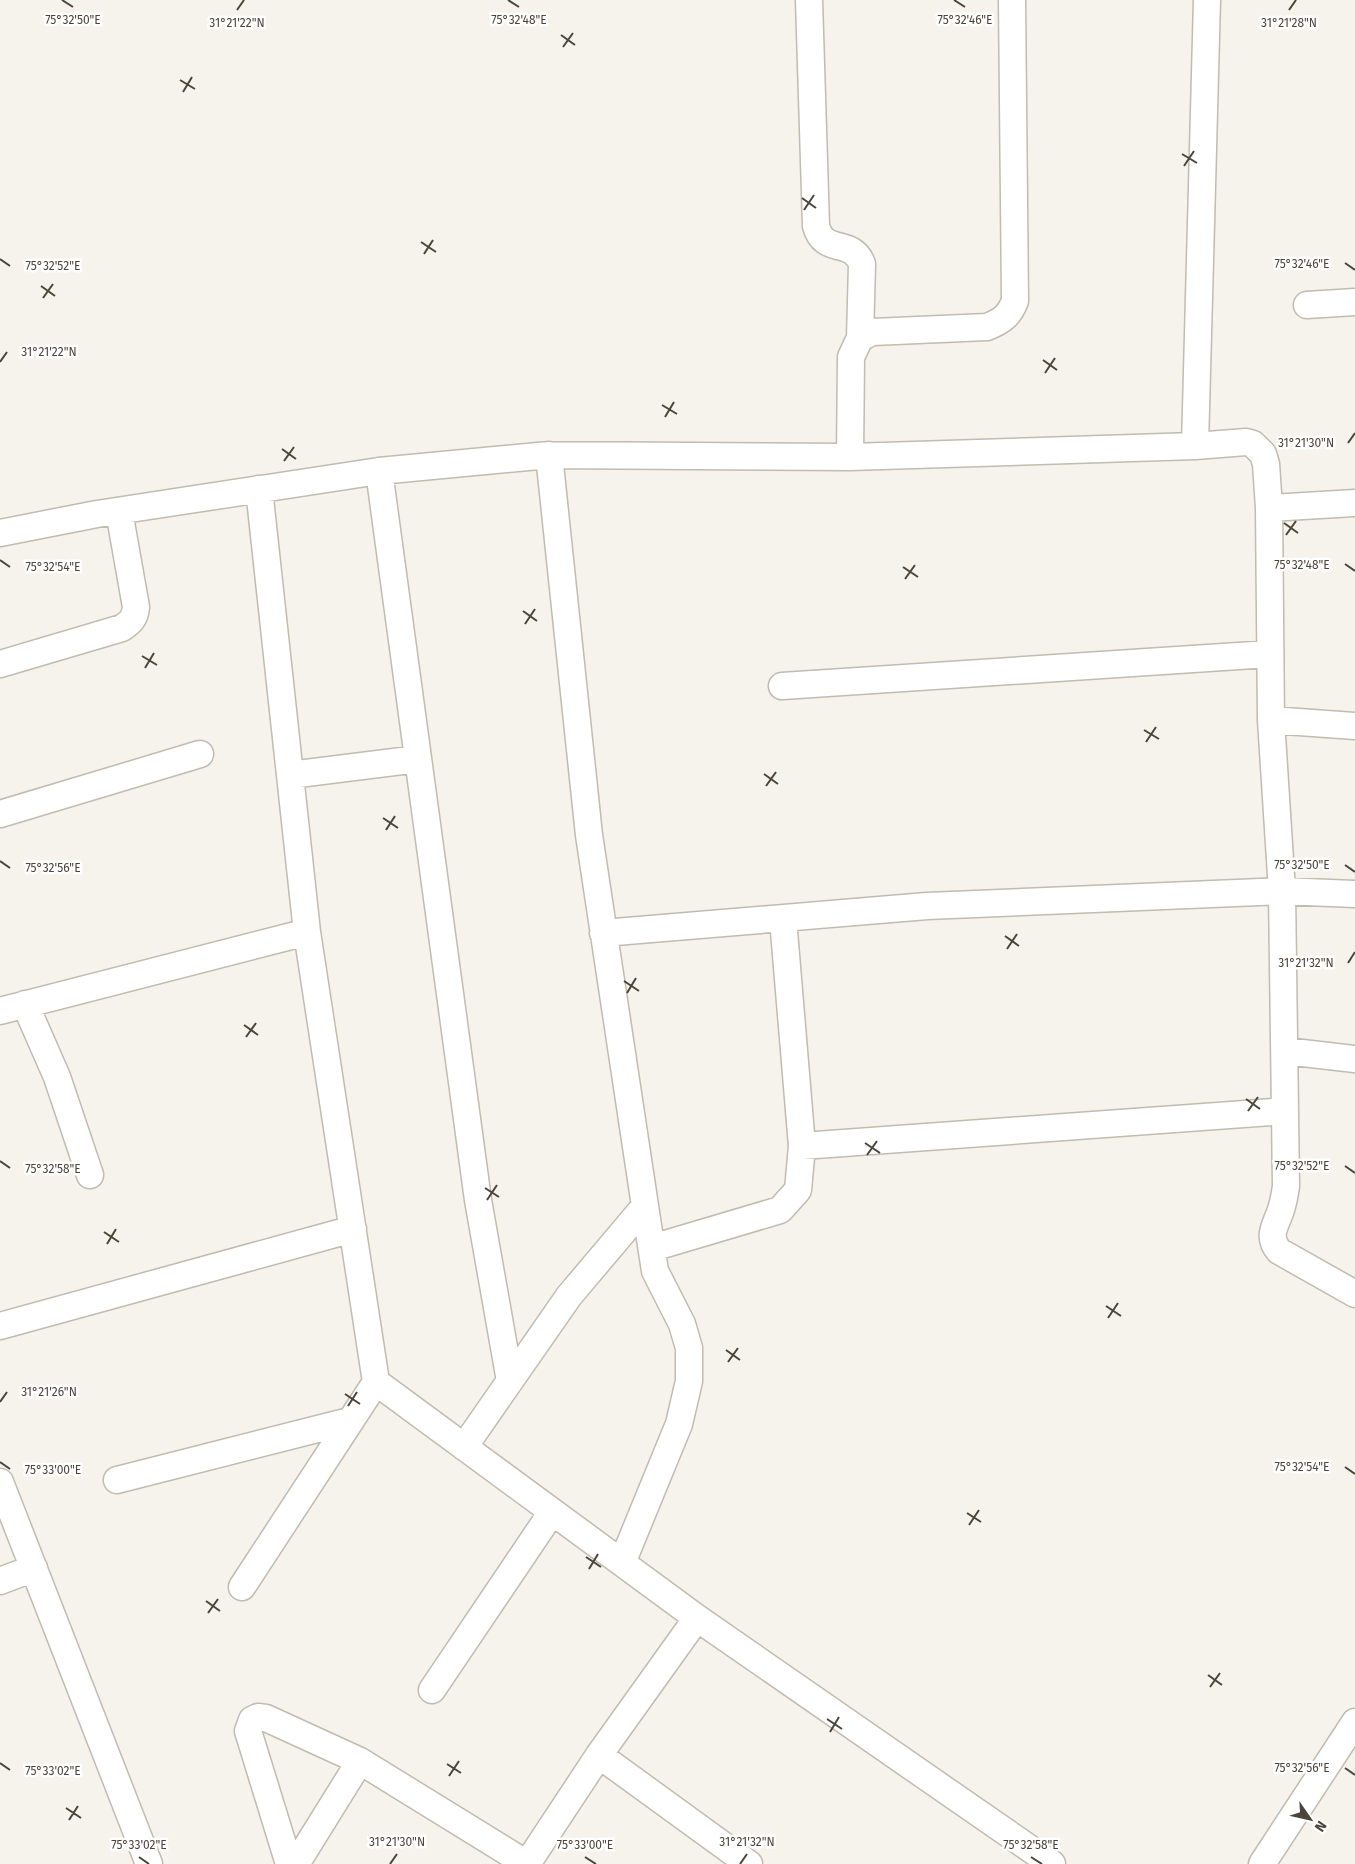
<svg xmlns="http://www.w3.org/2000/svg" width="1355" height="1864" font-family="'Fira Sans',sans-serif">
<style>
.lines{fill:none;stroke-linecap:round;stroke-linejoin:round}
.street-casing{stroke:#c2bbae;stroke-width:29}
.street{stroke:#fff;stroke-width:26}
.ticks{fill:none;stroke:#4b4439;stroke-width:2}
.ticks-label{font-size:12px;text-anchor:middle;fill:#4b4439;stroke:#fff;stroke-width:5;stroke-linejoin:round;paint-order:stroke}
</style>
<rect width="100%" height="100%" fill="#f6f3ec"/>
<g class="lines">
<g class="street-casing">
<path id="street" d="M809 0 816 226C824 256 852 237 862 264L860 338
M1307 305 1355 302
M1195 446 1207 0
M549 455 589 835 645 1206 655 1271 682 1324 689 1348V1381L679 1424 622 1563
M850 457 851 357 860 338 872 332 987 327C1002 321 1009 316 1015 301L1012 0
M379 471 478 1200 510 1381
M1269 508 1355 503
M0 533 97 514 379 471 549 455 850 457 1195 446 1246 442 1253 444 1263 454 1266 464 1269 508 1271 720 1282 891 1286 1186C1285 1193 1284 1200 1282 1206 1278 1223 1265 1235 1279 1251L1355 1294
M0 664 122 628C131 622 135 618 136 607L119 511
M782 686 1269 654
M1271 720 1355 726
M290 775 418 759
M0 814 200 754
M603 933 927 906 1282 891 1355 894
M25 1004 57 1077 90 1175
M0 1011 307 932
M1285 1051 1355 1059
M802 1146 1285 1111
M652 1248 780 1210 798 1190 802 1146 783 919
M0 1326 353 1229
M376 1382 697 1618 1052 1864
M464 1447 569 1296 645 1206
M117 1480 349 1421
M0 1482 149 1864
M0 1581 34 1568
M242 1587 376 1382 307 932 259 489
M432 1690 552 1512
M599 1755 749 1864
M289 1864 248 1731 252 1720 258 1717 266 1718 360 1761 527 1864
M296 1864 360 1761
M527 1864 599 1755 697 1618
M1262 1864 1355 1722"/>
</g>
<use href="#street" class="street"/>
</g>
<path class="ticks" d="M62 0 73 7M508 0 519 7M954 0 965 7M237 10 244 0M1289 10 1296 0M561 35 575 45M563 47 573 33M180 80 195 89M183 92 192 77M1182 154 1197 163M1184 166 1194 151M802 198 816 208M804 210 814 195M421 242 436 252M424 254 433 240M0 259 10 266M1345 263 1355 270M41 286 55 296M43 298 53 284M1043 360 1057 370M0 362 7 352M1045 373 1055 358M662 405 677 414M665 417 674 402M1348 443 1355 433M282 449 296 459M284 461 294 447M1284 523 1298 533M1286 535 1296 521M0 560 10 567M1345 564 1355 571M903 567 918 577M905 579 915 565M523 611 537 621M525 624 535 609M142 656 157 665M145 668 154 653M1144 730 1159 739M1146 742 1156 727M764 774 778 784M766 786 776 772M383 818 398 828M386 830 395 816M0 861 10 868M1345 865 1355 872M1005 936 1019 946M1007 949 1017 934M1348 963 1355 952M624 981 639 991M627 993 636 978M244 1025 258 1035M246 1037 256 1023M1246 1099 1260 1109M1248 1111 1258 1097M865 1143 880 1153M867 1155 877 1141M0 1161 10 1168M1345 1166 1355 1173M485 1188 499 1197M487 1200 497 1185M104 1232 119 1242M107 1244 116 1229M1106 1306 1121 1316M1108 1318 1118 1303M726 1350 740 1360M728 1362 738 1348M345 1394 360 1404M0 1402 7 1392M348 1406 357 1392M0 1462 10 1469M1345 1467 1355 1474M967 1513 981 1522M969 1525 979 1510M586 1557 601 1567M589 1569 598 1554M206 1601 220 1611M208 1613 218 1599M1208 1675 1222 1685M1210 1687 1220 1673M827 1719 842 1729M830 1732 839 1717M0 1763 10 1770M447 1764 461 1773M1345 1768 1355 1775M449 1776 459 1761M66 1808 81 1818M69 1820 78 1806M139 1857 149 1864M585 1857 596 1864M1031 1857 1042 1864M390 1864 397 1854M740 1864 747 1854"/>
<g class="ticks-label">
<text x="73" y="24">75°32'50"E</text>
<text x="519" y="24">75°32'48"E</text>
<text x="965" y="24">75°32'46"E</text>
<text x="237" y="27">31°21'22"N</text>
<text x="1289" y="27">31°21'28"N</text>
<text x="1302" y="268">75°32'46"E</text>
<text x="53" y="270">75°32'52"E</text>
<text x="49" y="356">31°21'22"N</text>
<text x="1306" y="447">31°21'30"N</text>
<text x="1302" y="569">75°32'48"E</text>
<text x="53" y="571">75°32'54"E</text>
<text x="1302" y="869">75°32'50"E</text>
<text x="53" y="872">75°32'56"E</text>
<text x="1306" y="967">31°21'32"N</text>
<text x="1302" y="1170">75°32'52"E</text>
<text x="53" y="1173">75°32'58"E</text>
<text x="49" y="1396">31°21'26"N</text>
<text x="1302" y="1471">75°32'54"E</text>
<text x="53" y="1474">75°33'00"E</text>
<text x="1302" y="1772">75°32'56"E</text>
<text x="53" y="1775">75°33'02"E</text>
<text x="397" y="1846">31°21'30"N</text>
<text x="747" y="1846">31°21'32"N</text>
<text x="139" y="1849">75°33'02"E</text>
<text x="585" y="1849">75°33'00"E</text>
<text x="1031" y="1849">75°32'58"E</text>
</g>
<g transform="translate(1310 1819) rotate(124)" stroke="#ffffff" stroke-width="4" paint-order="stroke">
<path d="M0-4L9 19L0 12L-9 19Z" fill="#4b4439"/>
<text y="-8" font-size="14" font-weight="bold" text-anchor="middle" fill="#4b4439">N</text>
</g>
</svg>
